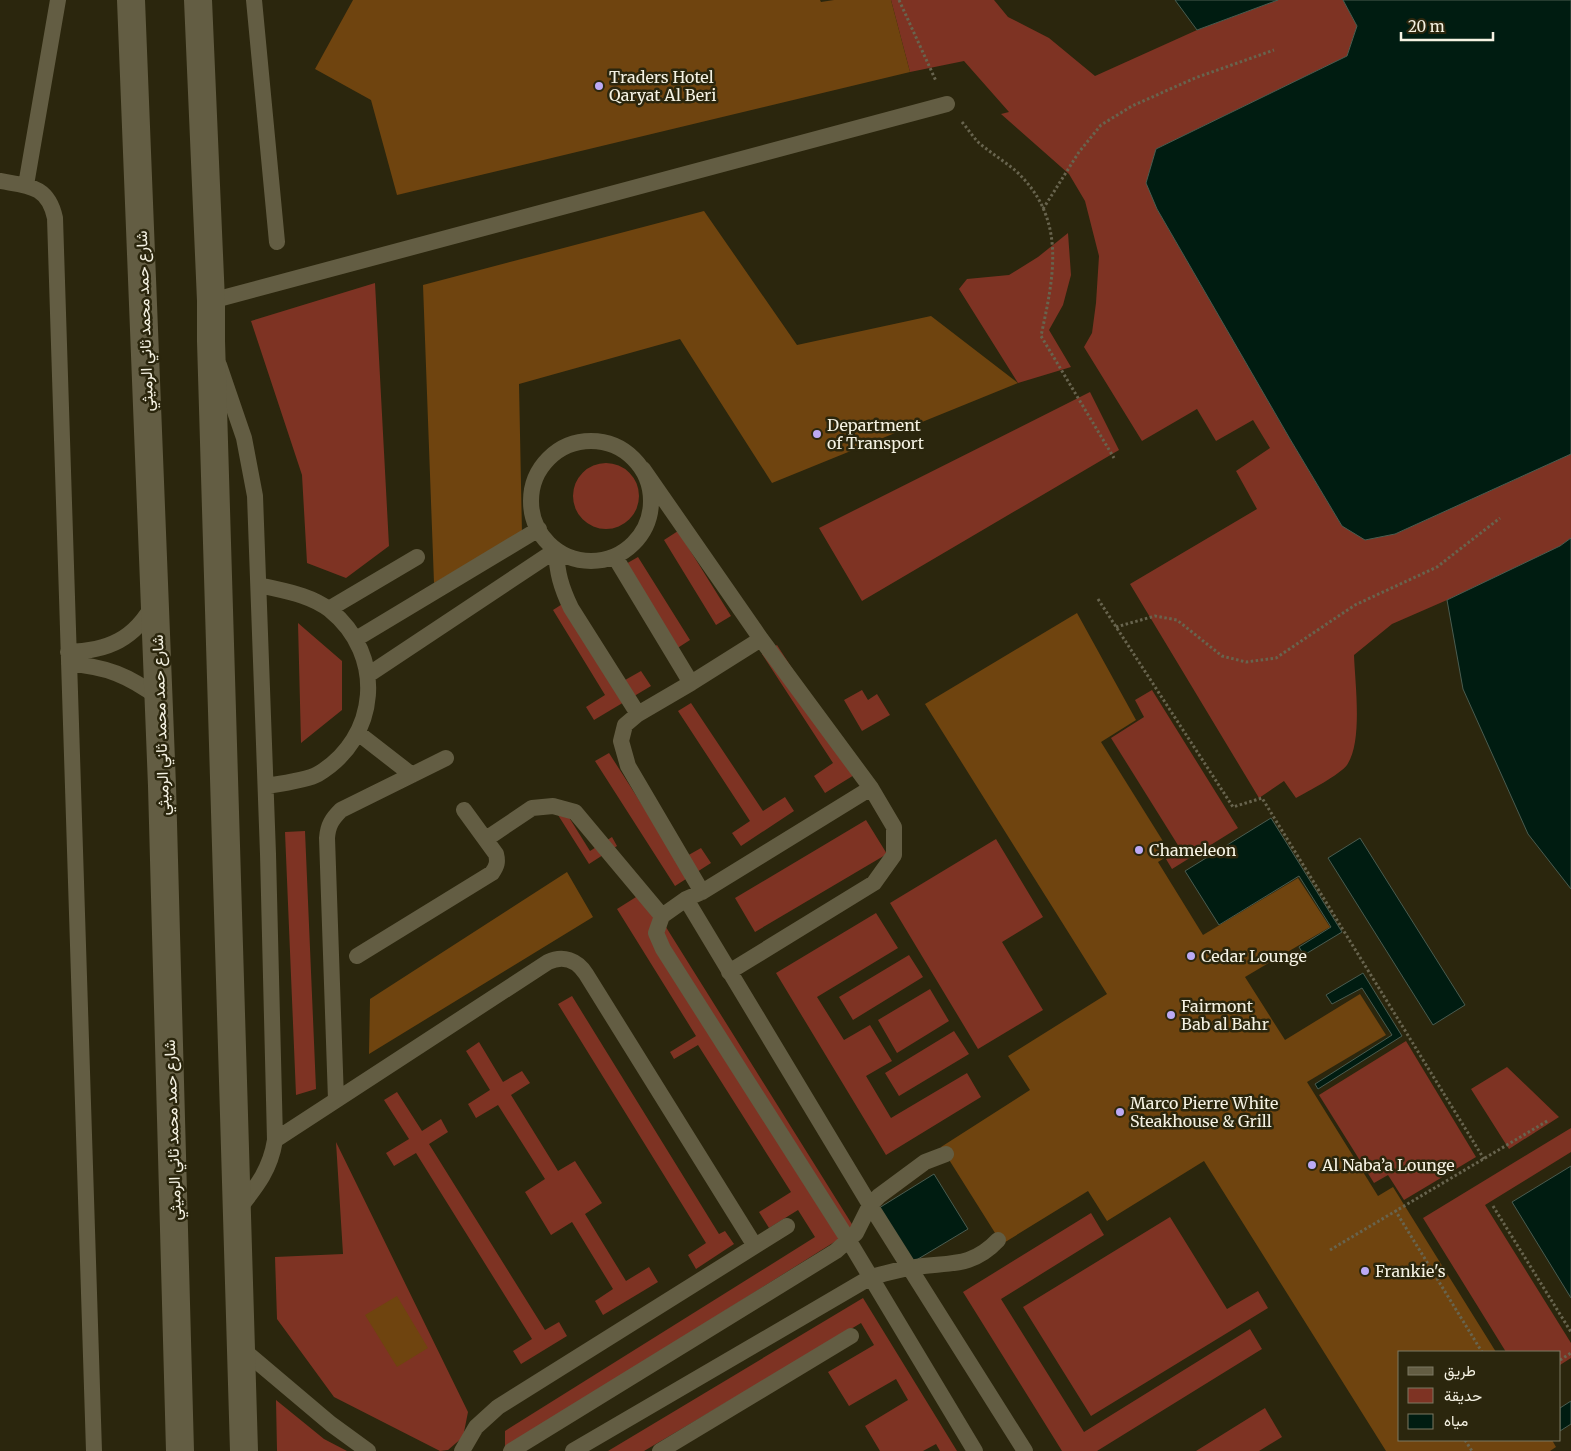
<svg xmlns="http://www.w3.org/2000/svg" width="1571" height="1451" font-family="Merriweather,Vazirmatn,serif">
<style>
.green{fill:#7e3323}
.water{fill:#001c11;stroke:#4a5c50}
.building{fill:#6f440f}
.lines{fill:none;stroke-linecap:round;stroke-linejoin:round}
.path{stroke:#68644e;stroke-width:3;stroke-dasharray:2.5 2.5;stroke-linecap:butt}
.lane{stroke:#635d43;stroke-width:16}
.secondary{stroke:#635d43;stroke-width:28}
.poi-dot{fill:#bcaaf5;stroke:#2b260d;stroke-width:2}
.labels{text-anchor:middle;dominant-baseline:central;stroke-width:5;stroke-linejoin:round;paint-order:stroke}
.poi-label{font-size:16px;fill:#f5f2e3;stroke:#2b260d;text-anchor:start}
.street-label{font-size:16px;fill:#f5f2e3;stroke:#2b260d}
</style>
<rect width="100%" height="100%" fill="#2b260d"/>
<path class="green" d="M891 0H994L1008 17 1049 38 1095 76 1197 30 1278 0H1343L1357 26 1347 56 1156 149 1147 183 1157 209 1290 439 1342 526 1395 534 1571 454V538L1560 546 1447 600 1392 624 1354 655C1355 684 1363 741 1347 765 1341 774 1307 792 1296 798L1284 781 1259 798 1130 584 1257 509 1236 471 1270 448 1253 420 1216 441 1197 409 1142 441 1084 347 1092 333 1096 303 1099 256 1085 201 1069 174 1001 114 1009 112 964 61 910 72Z
M1068 233 1071 275 1063 305 1049 330 1071 367 1018 383 959 289 967 279 1009 275 1038 257Z
M375 283 389 546 346 578 307 563 302 475 251 321Z
M1090 392 1119 450 862 601 819 528Z
M573 496a33 33 0 1 1 66 0a33 33 0 1 1-66 0Z
M678 531 731 616 716 625 664 540Z
M638 557 690 640 676 649 624 565Z
M567 601 618 684 641 671 651 686 594 720 586 707 605 695 553 610Z
M298 623 342 661V710L301 743Z
M777 645 859 772 825 793 814 776 833 763 762 654Z
M862 690 868 700 877 694 890 715 862 731 844 700Z
M1152 690 1238 828 1172 869 1166 859 1181 850 1111 738 1144 717 1135 700Z
M691 703 763 811 785 797 794 811 741 846 732 833 750 821 678 711Z
M609 753 678 861 701 848 711 863 675 886 595 761Z
M565 811 590 851 612 837 617 846 589 864 558 815Z
M866 820 887 854 755 932 735 898Z
M305 831 316 1089 296 1095 285 832Z
M996 839 1043 917 1002 942 1043 1010 978 1049 890 903Z
M644 892 855 1229 505 1449V1431L815 1237 798 1210 769 1228 759 1212 791 1192 698 1045 674 1059 670 1052 696 1036 617 909Z
M876 913 898 948 817 997 844 1040 870 1025 892 1061 866 1076 891 1118 967 1073 981 1097 886 1155 776 973Z
M909 955 923 977 853 1020 839 997Z
M930 989 949 1021 897 1053 878 1020Z
M572 996 719 1234 725 1231 734 1244 696 1269 688 1255 706 1243 558 1004Z
M954 1031 969 1054 899 1096 885 1073Z
M1406 1041 1476 1157 1404 1200 1388 1175 1374 1183 1319 1095Z
M479 1042 503 1082 522 1071 530 1083 511 1095 558 1171 575 1161 602 1203 585 1214 626 1281 649 1267 658 1282 603 1315 595 1301 613 1289 572 1222 551 1235 525 1192 545 1179 498 1105 476 1118 468 1104 490 1090 466 1051Z
M1507 1067 1559 1117 1509 1149 1471 1089Z
M397 1092 422 1131 441 1119 448 1132 429 1144 545 1330 559 1322 567 1336 521 1364 513 1351 532 1339 416 1153 394 1166 386 1153 409 1139 384 1100Z
M1571 1128V1152L1485 1205 1571 1343V1358L1560 1365V1352H1506L1423 1218Z
M336 1142 468 1412 463 1437 448 1450 440 1451 334 1397 277 1319 275 1257 343 1254Z
M1091 1213 1104 1235 1001 1299 1084 1432 1250 1329 1262 1349 1097 1451H1062L963 1292Z
M1170 1217 1227 1309 1258 1291 1268 1308 1091 1416 1023 1307Z
M863 1298 957 1451H940L936 1444 923 1451H880L865 1426 908 1400 896 1379 849 1406 828 1372 874 1345 861 1323 644 1451H608Z
M276 1400 324 1439 347 1451H277Z
M1265 1408 1282 1437 1259 1451H1196Z"/>
<path class="water" d="M1175 0H1278L1197 30Z
M1343 0H1571V454L1395 534 1365 540 1342 526 1290 439 1157 209 1146 183 1156 149 1347 56 1357 26Z
M1571 538V889L1528 834 1463 689 1447 600 1560 546Z
M1271 818 1342 932 1304 955 1299 947 1331 927 1299 876 1219 925 1185 871Z
M1360 838 1465 1005 1433 1025 1328 858Z
M1363 973 1402 1036 1318 1089 1315 1084 1392 1035 1362 988 1332 1004 1326 995Z
M1571 1166V1298L1512 1202Z
M934 1174 968 1229 913 1262 879 1208Z
M1571 1401V1424L1560 1431V1408Z"/>
<path class="building" d="M353 0H820L821 2 834 0H891L910 72 397 195 371 100 315 69Z
M704 211 797 345 931 316 1018 383 772 483 680 339 519 384 522 534 434 583 423 285Z
M1077 613 1136 720 1101 742 1171 854 1158 862 1203 935 1298 878 1330 927 1245 977 1285 1040 1360 994 1386 1035 1307 1082 1378 1196 1393 1187 1496 1352H1400V1440H1552L1556 1447 1550 1451H1386L1204 1161 1107 1221 1088 1191 1002 1244 941 1147 1030 1090 1008 1056 1107 994 925 704Z
M567 872 593 917 369 1054 370 999Z
M397 1296 428 1348 397 1367 365 1315Z"/>
<g class="lines">
<path class="path" d="M899 0 936 81
M962 122C968 129 973 137 979 143 991 153 1004 161 1016 171 1067 219 1054 275 1041 336L1114 458
M1043 209 1079 152 1101 125 1132 106 1195 78 1274 50
M1098 599 1233 807 1262 798 1484 1159
M1116 627 1155 616 1177 620 1222 656 1246 662 1276 658 1355 605 1437 567 1500 518
M1493 1206 1571 1332
M1395 1210 1482 1352
M1330 1250 1549 1120
M1560 1360 1571 1353
M1465 1440 1472 1451"/>
<path class="lane" d="M254 0 277 242
M0 181C28 186 48 185 55 218L94 1451
M26 185 58 0
M211 301 947 104
M219 365 244 438 255 496 268 854 275 1140C270 1171 256 1187 237 1211
M531 501a60 60 0 1 1 120 0a60 60 0 1 1-120 0Z
M643 469 761 639 871 788 894 827V855L874 883 729 972
M556 550C557 573 561 587 571 608L638 714
M615 557 691 683
M259 585C283 591 309 594 330 610 386 655 379 738 318 774 308 780 279 784 266 786
M329 609 417 557
M356 639 539 529
M68 652C108 651 135 639 154 603
M69 664C106 666 129 676 159 698
M368 675 556 550
M358 733 412 775
M871 788 702 892 686 899 662 916 656 933 663 949 849 1241 975 1451
M486 839 532 808 553 806 575 812 662 916
M702 892 628 766 621 741 625 725 638 714 691 683 761 639
M686 899 870 1205 1025 1451
M357 956 492 873C497 866 498 862 496 854L464 810
M336 1100 327 838C328 825 332 819 341 810L446 758
M275 1140 548 962C563 955 577 960 586 974L755 1246
M241 1348 331 1424 368 1451
M462 1451 476 1427 498 1407 787 1226
M511 1451 836 1251 856 1233 870 1205 879 1196 925 1162 946 1154
M573 1451 871 1277C884 1274 896 1270 909 1268 945 1261 970 1270 998 1240
M660 1451 851 1336"/>
<path class="secondary" d="M131 0 162 786 180 1451
M198 0 211 301V341L244 1451"/>
</g>
<g class="poi-dot">
<circle cx="599" cy="86" r="5"/>
<circle cx="817" cy="434" r="5"/>
<circle cx="1139" cy="850" r="5"/>
<circle cx="1191" cy="956" r="5"/>
<circle cx="1171" cy="1015" r="5"/>
<circle cx="1120" cy="1112" r="5"/>
<circle cx="1312" cy="1165" r="5"/>
<circle cx="1365" cy="1271" r="5"/>
</g>
<g class="labels">
<g class="poi-label">
<text x="609" y="77">Traders Hotel<tspan x="609" dy="18">Qaryat Al Beri</tspan></text>
<text x="827" y="425">Department<tspan x="827" dy="18">of Transport</tspan></text>
<text x="1149" y="850">Chameleon</text>
<text x="1201" y="956">Cedar Lounge</text>
<text x="1181" y="1006">Fairmont<tspan x="1181" dy="18">Bab al Bahr</tspan></text>
<text x="1130" y="1103">Marco Pierre White<tspan x="1130" dy="18">Steakhouse &amp; Grill</tspan></text>
<text x="1322" y="1165">Al Naba’a Lounge</text>
<text x="1375" y="1271">Frankie's</text>
</g>
<g class="street-label">
<text transform="translate(144 321) rotate(-92)">شارع حمد محمد ثاني الرميثي</text>
<text transform="translate(160 725) rotate(-92)">شارع حمد محمد ثاني الرميثي</text>
<text transform="translate(172 1130) rotate(-92)">شارع حمد محمد ثاني الرميثي</text>
</g>
</g>
<rect x="1398" y="1351" width="162" height="90" fill="#2b260d" stroke="#7c7863"/>
<rect x="1408" y="1367" width="25" height="8" fill="#635d43" stroke="#7c7863"/>
<text x="1444" y="1376" font-size="15" fill="#f5f2e3">طريق</text>
<rect x="1408" y="1388" width="25" height="15" fill="#7e3323" stroke="#7c7863"/>
<text x="1444" y="1401" font-size="15" fill="#f5f2e3">حديقة</text>
<rect x="1408" y="1414" width="25" height="15" fill="#001c11" stroke="#7c7863"/>
<text x="1444" y="1426" font-size="15" fill="#f5f2e3">مياه</text>
<path d="M1401 32v8h92v-8" fill="none" stroke="#f5f2e3" stroke-width="2.5"/>
<text x="1408" y="32" font-size="15" fill="#f5f2e3" stroke="#2b260d" stroke-width="4" paint-order="stroke">20 m</text>
</svg>
